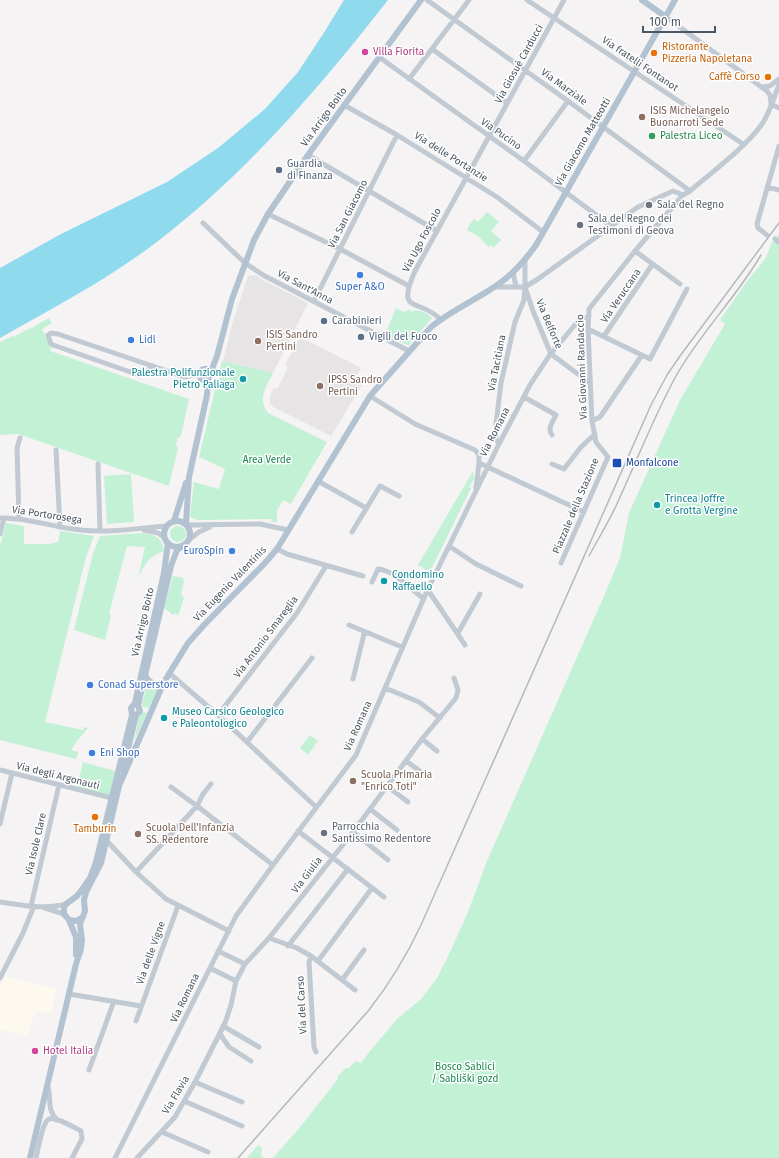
<svg xmlns="http://www.w3.org/2000/svg" width="779" height="1158" font-family="'Fira Sans',sans-serif">
<style>
.commercial{fill:#fdf9ef}
.education{fill:#e6e4e5}
.green{fill:#c3f1d5}
.water{fill:#90daee}
.lines{fill:none;stroke-linecap:round;stroke-linejoin:round}
.minor{stroke:#c1cad2;stroke-width:5}
.major{stroke:#b3c2d1;stroke-width:6}
.rail{stroke:#b5b8bd;stroke-width:1.5}
.hotel-dot{fill:#d1479c;stroke:#fff;stroke-width:1.5}
.food-dot{fill:#e8710a;stroke:#fff;stroke-width:1.5}
.education-dot{fill:#8d6e63;stroke:#fff;stroke-width:1.5}
.leisure-dot{fill:#2e9e5b;stroke:#fff;stroke-width:1.5}
.service-dot{fill:#5c6f8a;stroke:#fff;stroke-width:1.5}
.worship-dot{fill:#6b7280;stroke:#fff;stroke-width:1.5}
.shop-dot{fill:#3f7fe0;stroke:#fff;stroke-width:1.5}
.culture-dot{fill:#0f9aa8;stroke:#fff;stroke-width:1.5}
.transit-dot{fill:#1a4fb4;stroke:#fff;stroke-width:1.5}
.labels{text-anchor:middle;dominant-baseline:central;stroke-width:3;stroke-linejoin:round;paint-order:stroke}
.food-label{font-size:10px;fill:#c56008;stroke:#fff;text-anchor:start}
.hotel-label{font-size:10px;fill:#b23c85;stroke:#fff;text-anchor:start}
.street-label{font-size:10px;fill:#4a5661;stroke:#fff}
.education-label{font-size:10px;fill:#785e54;stroke:#fff;text-anchor:start}
.leisure-label{font-size:10px;fill:#27864d;stroke:#fff;text-anchor:start}
.service-label{font-size:10px;fill:#4e5e75;stroke:#fff;text-anchor:start}
.worship-label{font-size:10px;fill:#5b616d;stroke:#fff;text-anchor:start}
.shop-label{font-size:10px;fill:#366cbe;stroke:#fff;text-anchor:start}
.culture-label{font-size:10px;fill:#0d838f;stroke:#fff;text-anchor:start}
.park-label{font-size:10px;fill:#17864f;stroke:#fff}
.transit-label{font-size:10px;fill:#164399;stroke:#fff;text-anchor:start}
</style>
<rect width="100%" height="100%" fill="#f5f3f3"/>
<path class="commercial" d="M5 977 57 989 51 1013 36 1011 26 1037 0 1029V986Z"/>
<path class="education" d="M256 275 263 280 308 303 273 373 223 361 233 321 248 276Z
M300 337 361 368 354 380 362 385 331 436 273 407 270 403V396L273 389 278 388 288 367 285 365Z"/>
<path class="green" d="M487 212 499 222 491 231 501 240 493 248 491 245 489 247 478 236 467 230 471 222 475 219 478 222Z
M779 234V1158H273L301 1126 338 1079 337 1077 346 1068H349L355 1061 361 1063 370 1051 398 1018 421 999 437 978 451 950 468 912 487 861 604 596 620 558 629 513 680 400 725 324 720 320 745 284 765 259 773 241Z
M396 308 404 312 410 309 411 312C418 308 427 313 432 318L409 345H407L385 335Z
M49 318 52 323 42 329 51 348 50 351 30 344 189 399 181 436 177 439 176 445 178 448 169 486 18 434 0 435V342L13 336 15 338V336L32 327 33 329V327Z
M222 361 273 373C266 388 257 398 268 413L327 442 291 504 283 500 277 510V522H271L272 519 197 520 190 517 194 482 219 489 225 469 199 457Z
M473 471 474 479 469 487 471 488 430 572 418 565Z
M131 474 134 522 107 524 104 476Z
M6 523 24 526V544H49L58 542 60 531 94 536 86 557 45 722 83 730 84 727 88 728 77 741 71 750 78 752 76 759 0 740V546Z
M170 534a8 8 0 1 1 16 0a8 8 0 1 1-16 0Z
M143 533C155 535 162 537 164 551 148 557 145 564 138 578L145 547 127 546 109 614 111 615 105 640 74 630 93 554 100 536Z
M173 576 183 578 184 582 181 594 184 598 178 616 176 613 173 615 164 608Z
M147 686 158 688 150 708 143 707 142 704Z
M142 712 147 713 134 742 139 716Z
M310 735 318 741 308 755 300 748Z
M83 762 115 771 110 796 77 787Z
M258 1145 262 1148 261 1155 264 1158H247Z"/>
<path class="water" d="M344 0H388C320 87 249 170 162 238 112 277 55 307 0 338V268L61 234 167 182 218 148 265 109 298 72 325 31Z"/>
<g class="lines">
<path class="minor" d="M427 0 568 101 690 191
M527 0 743 144
M666 17 767 91 770 95 771 103
M432 49 507 103
M379 57 524 161 611 226
M409 79 469 0
M762 87 770 86 779 79
M771 104 779 108
M344 105 397 135 497 197 543 232
M308 155 437 231
M524 161 568 101
M767 187 779 190
M268 214 340 249 409 286
M203 223 245 263 263 275 409 351
M767 235 758 228 757 224 779 146
M775 239 779 242
M635 251 680 284
M525 259V287L533 311 551 354 590 383
M513 272 516 287
M494 287H525L538 279 638 207 673 191 683 195
M314 301 397 135
M441 320C420 297 395 316 415 271L564 0
M588 329 650 359 687 289
M604 336 652 265
M153 366 144 374 139 375 53 345 51 344 48 335 51 333 58 334 176 374 184 377 199 374
M370 396 415 424 475 450 479 455V463L584 512
M524 397 556 415C553 421 547 429 552 435
M592 421 600 417 642 355
M499 444 496 439V424L501 383 515 322 524 300 525 287
M56 450 60 527
M98 464 100 531
M552 464 564 469 581 447 595 434
M318 481 366 508
M476 488 479 463
M0 518C28 517 54 528 81 530 110 533 138 528 167 526
M19 518 17 448 20 438
M188 525 260 524 288 530
M144 530 158 533 165 538
M352 532 380 486 399 496
M0 534 4 518
M190 539 199 532 210 527
M449 546 476 564 521 586
M277 549 287 554 363 576
M561 563 608 457 596 442 592 421 588 329 589 309 635 251 683 195 690 191C712 172 746 147 762 124 770 112 774 97 779 85
M372 582 378 569C396 571 410 589 424 599
M427 591 430 593 465 645
M349 625 402 647
M458 633 480 594
M169 673 218 715 316 807
M353 679 364 634 369 633
M385 688 419 702 440 718
M218 715 297 613 326 566
M422 739 437 751
M247 742 312 658
M406 761 424 774
M0 770 112 798
M387 786 408 802
M171 787 197 806 273 865
M370 809 397 830
M0 824 12 773
M298 831 384 897
M353 832 388 860
M107 841 136 872 166 899 229 931
M136 872 197 806 203 794 211 784
M0 902C22 905 44 910 66 904
M31 906 59 785
M45 908 64 914
M269 938 297 948 311 956 355 990
M288 946 348 869
M218 951 245 964
M311 956 309 962 314 1047 316 1052
M318 961 372 888
M210 968 236 981
M0 978 23 933 34 906
M342 980 364 950
M69 994 141 1006
M136 1021 178 906
M223 1026 259 1047
M220 1034 229 1047 251 1061
M89 1070 114 1001
M195 1082 242 1102
M48 1087C52 1101 46 1108 57 1120
M184 1101 242 1126
M162 1132 208 1152
M36 1158C38 1151 42 1122 49 1119 55 1116 75 1128 81 1131L82 1139 72 1158
M115 1158 236 916 273 865 356 755 427 591 499 444 530 385 549 356 579 320 589 316
M137 1158 175 1117 195 1082 225 1023 231 1005 236 981 245 964 269 938 353 832 422 739 456 698 458 690 454 678"/>
<path class="major" d="M642 0 666 17
M208 379 205 380 201 379 199 374C201 368 207 367 210 372
M164 534a13 13 0 1 1 26 0a13 13 0 1 1-26 0Z
M174 521 186 483
M186 523 189 477 207 395 208 379 217 356 232 299 254 240 268 214 308 155 421 0
M145 675C149 683 156 686 164 682
M123 770 136 715 140 711 138 705 171 566 177 550 181 547
M83 917 77 921 69 920 64 914V907L66 904 77 896 83 888 90 878 96 862 132 715 131 708 135 703 164 573 168 543
M69 920 76 937V955
M30 1158 76 964 81 949 82 940 80 924 85 911 84 900 86 892 101 863 119 786 164 682 188 643 204 625 264 564 277 549 370 396 431 327C452 310 478 299 500 283 514 273 526 259 536 245L675 0"/>
<path class="rail" d="M589 556C598 539 608 523 616 506 636 463 653 418 676 376 700 333 736 298 761 255
M238 1158 369 1010C390 983 407 955 421 925L651 405 667 375 680 356 779 223"/>
</g>
<g class="hotel-dot">
<circle cx="365" cy="52" r="4"/>
<circle cx="35" cy="1051" r="4"/>
</g>
<g class="food-dot">
<circle cx="654" cy="53" r="4"/>
<circle cx="768" cy="77" r="4"/>
<circle cx="95" cy="817" r="4"/>
</g>
<g class="education-dot">
<circle cx="642" cy="117" r="4"/>
<circle cx="258" cy="341" r="4"/>
<circle cx="320" cy="386" r="4"/>
<circle cx="353" cy="781" r="4"/>
<circle cx="138" cy="834" r="4"/>
</g>
<circle class="leisure-dot" cx="652" cy="136" r="4"/>
<g class="service-dot">
<circle cx="279" cy="170" r="4"/>
<circle cx="324" cy="321" r="4"/>
<circle cx="361" cy="337" r="4"/>
</g>
<g class="worship-dot">
<circle cx="649" cy="205" r="4"/>
<circle cx="580" cy="225" r="4"/>
<circle cx="324" cy="833" r="4"/>
</g>
<g class="shop-dot">
<circle cx="360" cy="275" r="4"/>
<circle cx="131" cy="340" r="4"/>
<circle cx="232" cy="551" r="4"/>
<circle cx="90" cy="685" r="4"/>
<circle cx="92" cy="753" r="4"/>
</g>
<g class="culture-dot">
<circle cx="243" cy="379" r="4"/>
<circle cx="657" cy="505" r="4"/>
<circle cx="384" cy="581" r="4"/>
<circle cx="164" cy="718" r="4"/>
</g>
<rect class="transit-dot" x="612" y="458" width="10" height="10" rx="2"/>
<g class="labels">
<g class="food-label">
<text x="662" y="47">Ristorante<tspan x="662" dy="12">Pizzeria Napoletana</tspan></text>
<text x="760" y="77" text-anchor="end">Caffè Corso</text>
<text x="95" y="829" text-anchor="middle">Tamburin</text>
</g>
<g class="hotel-label">
<text x="373" y="52">Villa Fiorita</text>
<text x="43" y="1051">Hotel Italia</text>
</g>
<g class="street-label">
<text transform="translate(519 64) rotate(-61)">Via Giosuè Carducci</text>
<text transform="translate(640 64) rotate(34)">Via fratelli Fontanot</text>
<text transform="translate(564 87) rotate(36)">Via Marziale</text>
<text transform="translate(324 117) rotate(-54)">Via Arrigo Boito</text>
<text transform="translate(501 134) rotate(35)">Via Pucino</text>
<text transform="translate(583 142) rotate(-60)">Via Giacomo Matteotti</text>
<text transform="translate(451 157) rotate(32)">Via delle Portanzie</text>
<text transform="translate(348 214) rotate(-63)">Via San Giacomo</text>
<text transform="translate(422 240) rotate(-62)">Via Ugo Foscolo</text>
<text transform="translate(305 287) rotate(28)">Via Sant'Anna</text>
<text transform="translate(621 296) rotate(-56)">Via Veruccana</text>
<text transform="translate(549 324) rotate(67)">Via Belforte</text>
<text transform="translate(497 363) rotate(-79)">Via Tacitiana</text>
<text transform="translate(582 367) rotate(-92)">Via Giovanni Randaccio</text>
<text transform="translate(495 432) rotate(-63)">Via Romana</text>
<text transform="translate(576 506) rotate(-67)">Piazzale della Stazione</text>
<text transform="translate(47 515) rotate(9)">Via Portorosega</text>
<text transform="translate(230 584) rotate(-46)">Via Eugenio Valentinis</text>
<text transform="translate(143 622) rotate(-77)">Via Arrigo Boito</text>
<text transform="translate(266 637) rotate(-53)">Via Antonio Smareglia</text>
<text transform="translate(358 726) rotate(-66)">Via Romana</text>
<text transform="translate(58 776) rotate(14)">Via degli Argonauti</text>
<text transform="translate(36 844) rotate(-77)">Via Isole Clare</text>
<text transform="translate(307 875) rotate(-52)">Via Giulia</text>
<text transform="translate(151 953) rotate(-70)">Via delle Vigne</text>
<text transform="translate(185 998) rotate(-64)">Via Romana</text>
<text transform="translate(302 1005) rotate(-93)">Via del Carso</text>
<text transform="translate(176 1095) rotate(-59)">Via Flavia</text>
</g>
<g class="education-label">
<text x="650" y="111">ISIS Michelangelo<tspan x="650" dy="12">Buonarroti Sede</tspan></text>
<text x="266" y="335">ISIS Sandro<tspan x="266" dy="12">Pertini</tspan></text>
<text x="328" y="380">IPSS Sandro<tspan x="328" dy="12">Pertini</tspan></text>
<text x="361" y="775">Scuola Primaria<tspan x="361" dy="12">"Enrico Toti"</tspan></text>
<text x="146" y="828">Scuola Dell'Infanzia<tspan x="146" dy="12">SS. Redentore</tspan></text>
</g>
<g class="leisure-label">
<text x="660" y="136">Palestra Liceo</text>
</g>
<g class="service-label">
<text x="287" y="164">Guardia<tspan x="287" dy="12">di Finanza</tspan></text>
<text x="332" y="321">Carabinieri</text>
<text x="369" y="337">Vigili del Fuoco</text>
</g>
<g class="worship-label">
<text x="657" y="205">Sala del Regno</text>
<text x="588" y="219">Sala del Regno dei<tspan x="588" dy="12">Testimoni di Geova</tspan></text>
<text x="332" y="827">Parrocchia<tspan x="332" dy="12">Santissimo Redentore</tspan></text>
</g>
<g class="shop-label">
<text x="360" y="287" text-anchor="middle">Super A&amp;O</text>
<text x="139" y="340">Lidl</text>
<text x="224" y="551" text-anchor="end">EuroSpin</text>
<text x="98" y="685">Conad Superstore</text>
<text x="100" y="753">Eni Shop</text>
</g>
<g class="culture-label">
<text x="235" y="373" text-anchor="end">Palestra Polifunzionale<tspan x="235" dy="12">Pietro Paliaga</tspan></text>
<text x="665" y="499">Trincea Joffre<tspan x="665" dy="12">e Grotta Vergine</tspan></text>
<text x="392" y="575">Condomino<tspan x="392" dy="12">Raffaello</tspan></text>
<text x="172" y="712">Museo Carsico Geologico<tspan x="172" dy="12">e Paleontologico</tspan></text>
</g>
<g class="park-label">
<text x="267" y="460">Area Verde</text>
<text x="465" y="1067">Bosco Sablici<tspan x="465" dy="12">/ Sabliški gozd</tspan></text>
</g>
<g class="transit-label">
<text x="626" y="463">Monfalcone</text>
</g>
</g>
<path d="M643 26v6h72v-6" fill="none" stroke="#4a5661" stroke-width="2"/>
<text x="649" y="26" font-size="12" fill="#4a5661" stroke="#ffffff" stroke-width="3" paint-order="stroke">100 m</text>
</svg>
